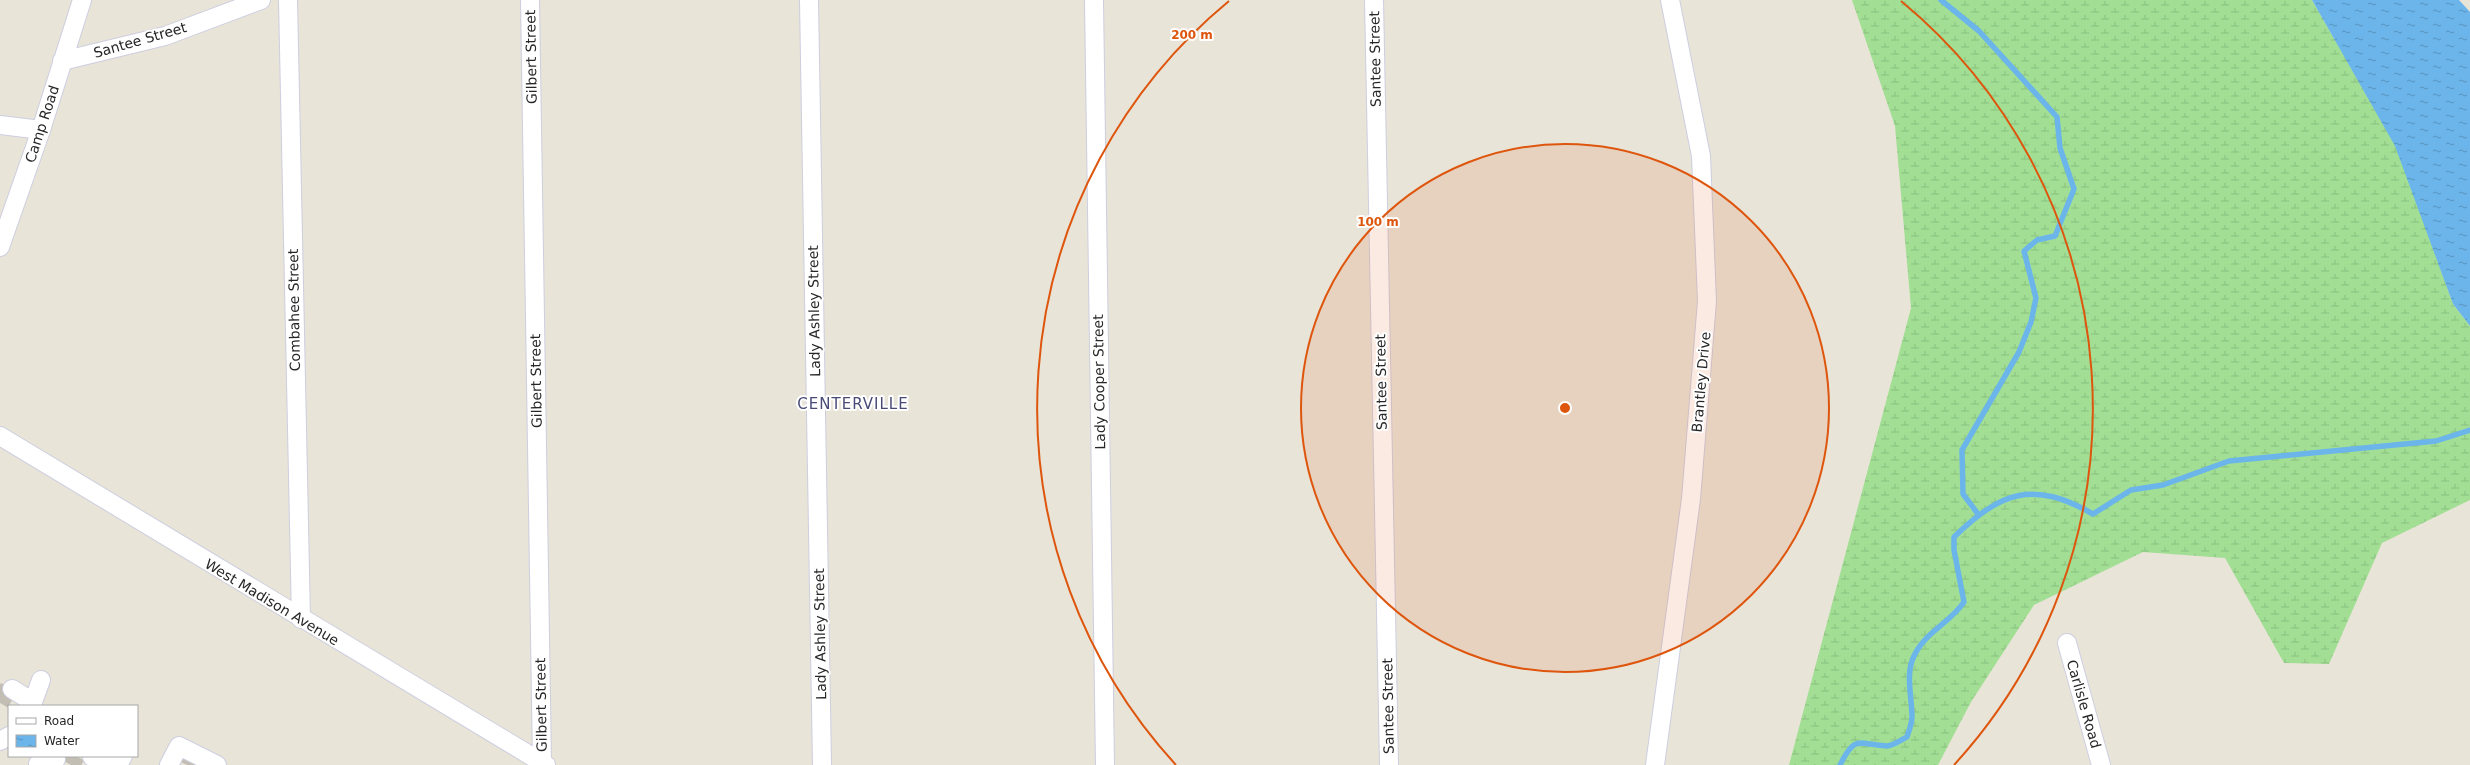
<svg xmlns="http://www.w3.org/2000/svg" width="2470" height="765" font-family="'DejaVu Sans',sans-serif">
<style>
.wetland{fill:url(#wetland-marsh)}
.water{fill:url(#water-ripples)}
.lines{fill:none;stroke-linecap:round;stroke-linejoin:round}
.stream{stroke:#6bb5eb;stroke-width:5.5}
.minor-tunnel{stroke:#c2beb4;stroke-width:18;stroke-dasharray:18 9;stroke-linecap:butt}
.minor-casing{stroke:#cdcee0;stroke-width:20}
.minor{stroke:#fff;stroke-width:18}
.ring{fill:none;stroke:#de560d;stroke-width:2}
.labels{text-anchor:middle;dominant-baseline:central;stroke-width:4;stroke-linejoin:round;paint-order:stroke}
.street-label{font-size:14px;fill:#262626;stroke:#fff}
.neighbourhood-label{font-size:15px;letter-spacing:1px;fill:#494a75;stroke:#fff}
.centre{fill:#de560d;stroke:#fff;stroke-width:2}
.ring-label{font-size:12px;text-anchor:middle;font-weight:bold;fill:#de560d;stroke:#fff;stroke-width:4;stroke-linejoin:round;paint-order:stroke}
</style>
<defs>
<pattern id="wetland-marsh" width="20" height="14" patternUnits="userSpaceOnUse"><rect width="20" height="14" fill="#a2df94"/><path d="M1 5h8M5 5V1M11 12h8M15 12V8" fill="none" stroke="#8bbf7f"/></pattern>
<pattern id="water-ripples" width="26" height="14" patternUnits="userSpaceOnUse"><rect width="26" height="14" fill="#6bb5eb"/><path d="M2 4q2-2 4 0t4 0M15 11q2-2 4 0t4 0" fill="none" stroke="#5893be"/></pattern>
</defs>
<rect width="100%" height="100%" fill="#e9e4d8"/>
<path class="wetland" d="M1852 0H2312L2398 150 2453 304 2470 326V500L2382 543 2329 664 2284 663 2225 558 2143 552 2034 605 1971 702 1938 765H1789L1911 308 1895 126Z"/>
<path class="water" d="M2312 0H2459L2470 12V326L2453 304 2395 146Z"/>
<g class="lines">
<path class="stream" d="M1941 0 1979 31 2057 117 2060 148 2074 189 2055 236 2037 240 2024 251 2036 298 2031 322 2019 352 1962 450 1963 494 1978 514
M1840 765C1856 733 1859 745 1887 746 1893 746 1901 740 1907 737 1909 731 1912 723 1912 717 1912 697 1905 674 1914 656 1925 632 1950 623 1964 602L1954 550V537C2002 491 2033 480 2093 514L2131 490 2163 485 2229 461 2436 441 2470 430"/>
<path class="minor-tunnel" d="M0 703 9 687
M71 765 76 756
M187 765 189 761"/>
<g class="minor-casing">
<path id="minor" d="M288 0 301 619
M530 0 542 763
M809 0 822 765
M1094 0 1105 765
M1374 0 1389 765
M62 61 165 36 261 0
M0 125 41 130
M0 247 41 130 82 0
M0 436 546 765
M2067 643 2101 765
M12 689 33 702 31 706
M33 702 41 680
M0 741 9 736
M92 757V756
M38 764 43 756
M102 764 107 756
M52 765 56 759
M118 765 123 756
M169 765 179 746 217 765
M1655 765 1691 499 1707 301 1701 156 1670 0"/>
</g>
<use href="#minor" class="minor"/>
</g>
<circle cx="1565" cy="408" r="264" fill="#de560d" fill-opacity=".12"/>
<g class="ring">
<circle cx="1565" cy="408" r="264"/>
<path d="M1176 765A528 528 0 0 1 1229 1M1901 1A528 528 0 0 1 1954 765"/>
</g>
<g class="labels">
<g class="street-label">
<text transform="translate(140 40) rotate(-16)">Santee Street</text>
<text transform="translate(531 57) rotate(-91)">Gilbert Street</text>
<text transform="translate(1375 59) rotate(-91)">Santee Street</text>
<text transform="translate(42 124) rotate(-72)">Camp Road</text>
<text transform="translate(294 310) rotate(-91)">Combahee Street</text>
<text transform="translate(814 311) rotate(-91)">Lady Ashley Street</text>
<text transform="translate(536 381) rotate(-91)">Gilbert Street</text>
<text transform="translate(1099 382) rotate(-91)">Lady Cooper Street</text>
<text transform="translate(1381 382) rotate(-91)">Santee Street</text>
<text transform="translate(1701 382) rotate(-85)">Brantley Drive</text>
<text transform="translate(272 602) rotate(31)">West Madison Avenue</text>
<text transform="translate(820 634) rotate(-91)">Lady Ashley Street</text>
<text transform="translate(2084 704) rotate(74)">Carlisle Road</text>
<text transform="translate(541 705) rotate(-91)">Gilbert Street</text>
<text transform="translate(1388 706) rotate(-91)">Santee Street</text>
</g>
<g class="neighbourhood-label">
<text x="853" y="404">CENTERVILLE</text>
</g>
</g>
<circle cx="1565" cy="408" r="6" class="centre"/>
<g class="ring-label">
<text x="1192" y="39">200 m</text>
<text x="1378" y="226">100 m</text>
</g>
<rect x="8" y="705" width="130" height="52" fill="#ffffff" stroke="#a8a8a8"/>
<rect x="16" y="718" width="20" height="6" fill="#ffffff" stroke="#a8a8a8"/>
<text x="44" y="725" font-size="12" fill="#262626">Road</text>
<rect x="16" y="735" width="20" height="12" fill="url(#water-ripples)" stroke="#a8a8a8"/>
<text x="44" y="745" font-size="12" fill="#262626">Water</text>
</svg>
